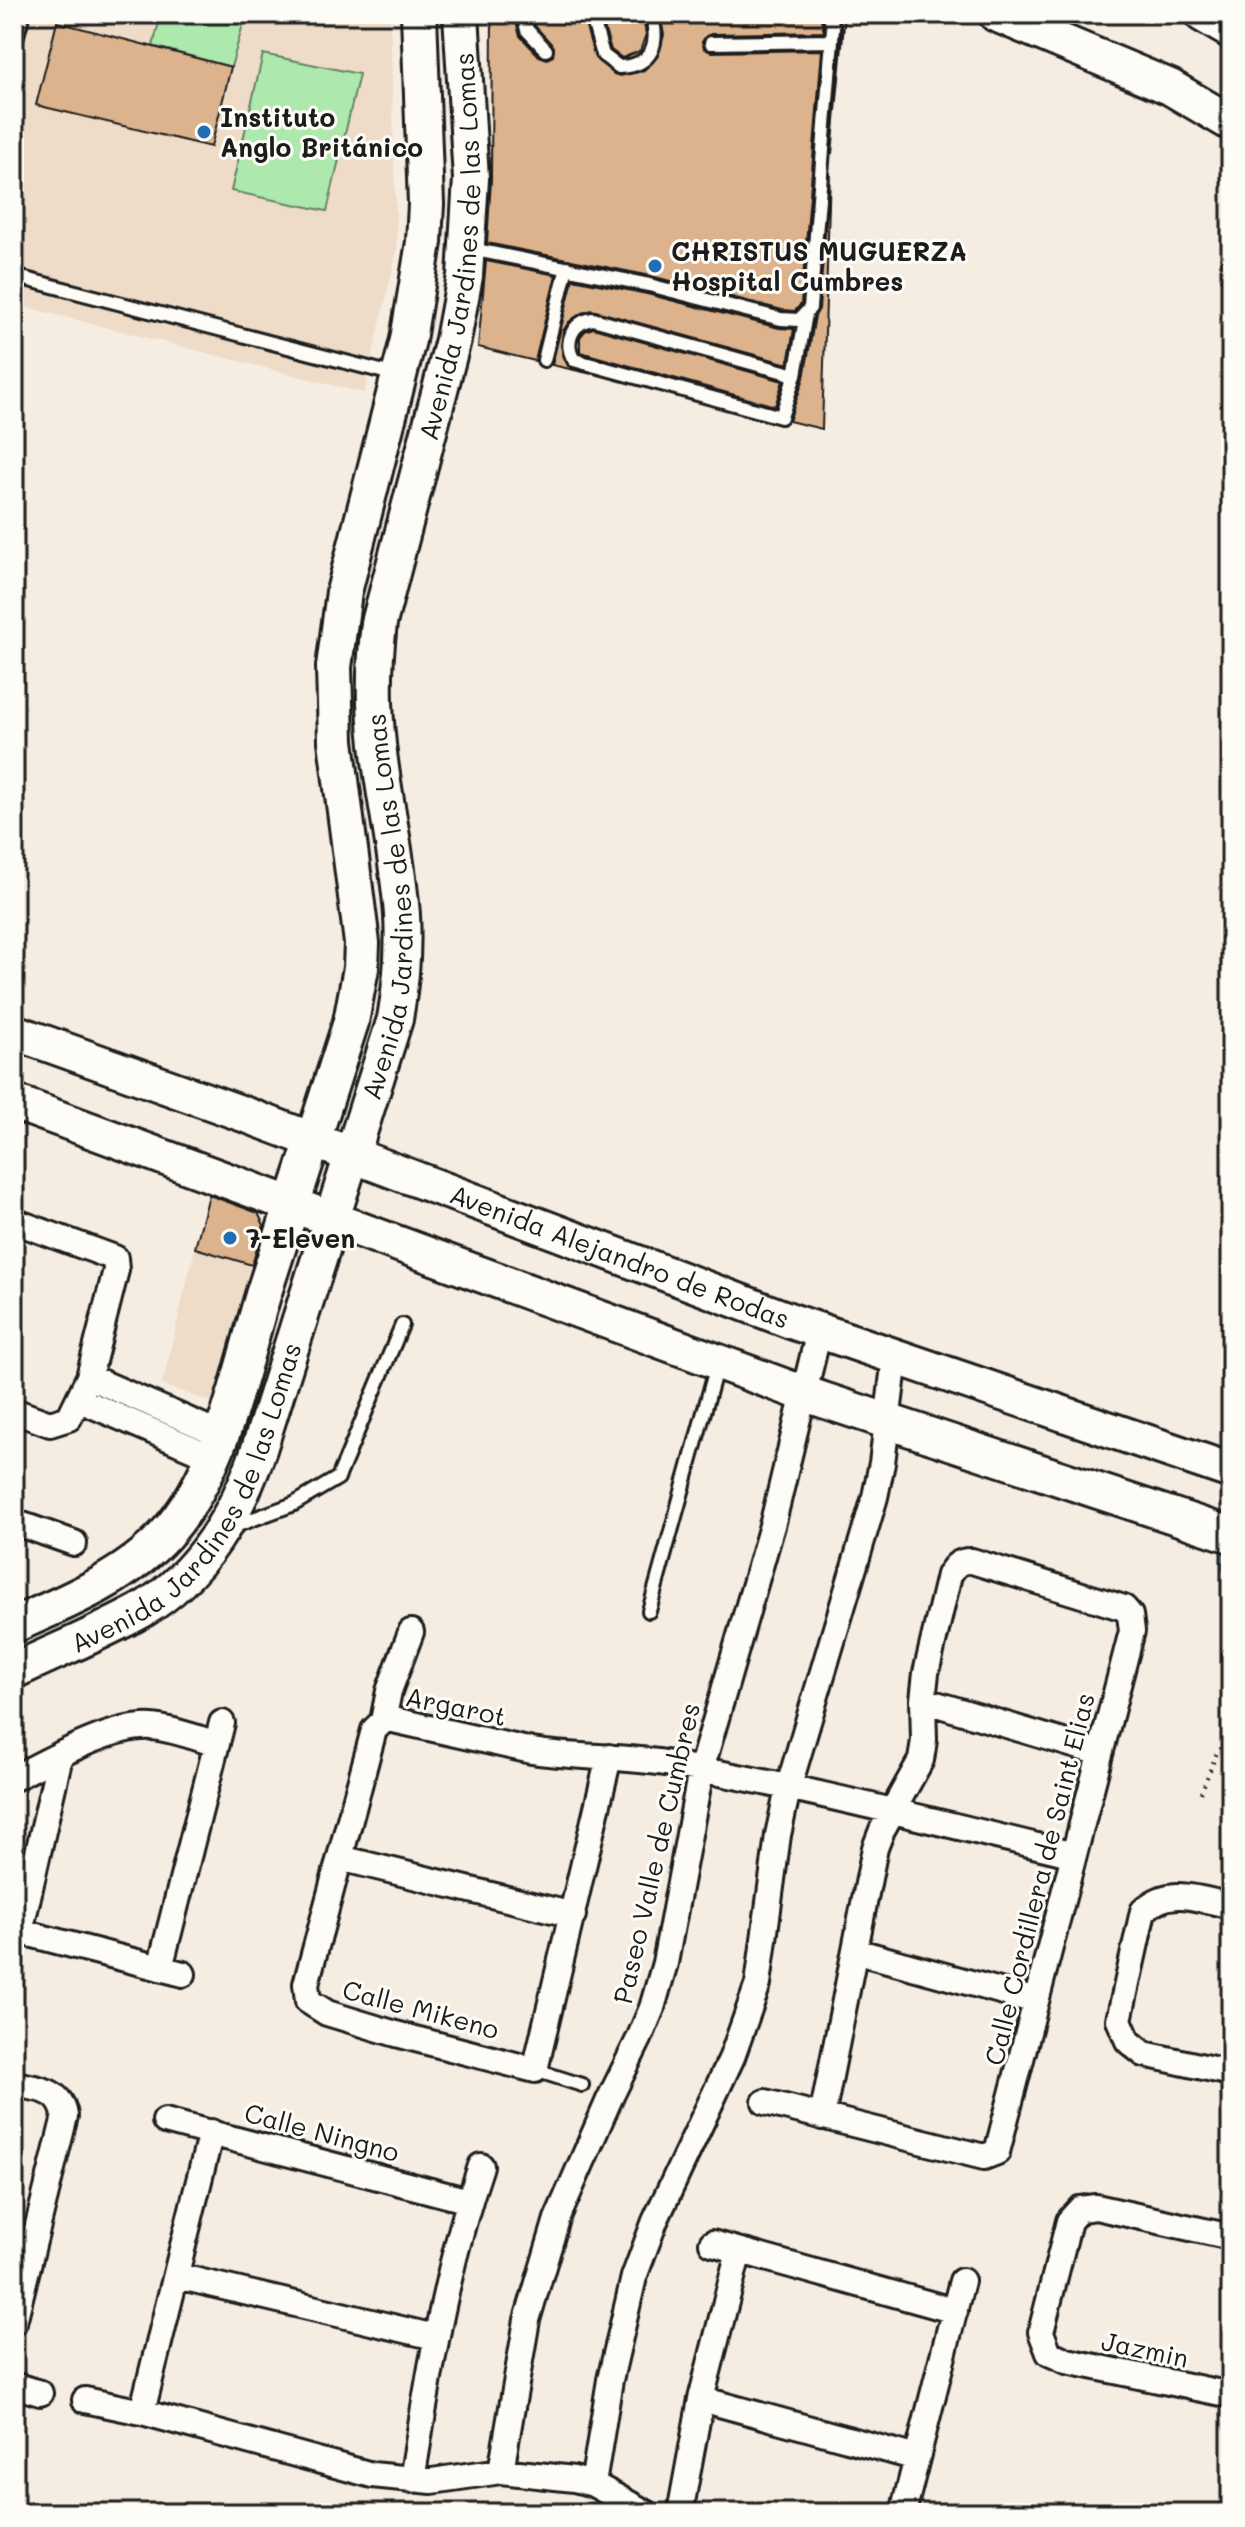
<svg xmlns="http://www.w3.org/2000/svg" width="1245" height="2527" font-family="Mali,sans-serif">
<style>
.built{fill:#eedcc8}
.green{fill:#ade8ad;stroke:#648264;stroke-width:2}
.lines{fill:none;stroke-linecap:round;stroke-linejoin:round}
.stream{stroke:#678ba1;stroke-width:6}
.building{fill:#dcb38d;stroke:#1c1c1c;stroke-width:2}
.lane-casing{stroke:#1c1c1c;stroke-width:18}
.street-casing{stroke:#1c1c1c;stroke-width:30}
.secondary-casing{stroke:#1c1c1c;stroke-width:40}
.path{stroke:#1c1c1c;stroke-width:4;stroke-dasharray:2 6;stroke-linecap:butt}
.lane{stroke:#fdfcf7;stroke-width:12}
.street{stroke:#fdfcf7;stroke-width:24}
.secondary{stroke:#fdfcf7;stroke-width:34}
.poi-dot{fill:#1f6fb2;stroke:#fdfcf7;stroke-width:3}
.labels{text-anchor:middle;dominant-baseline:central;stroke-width:6;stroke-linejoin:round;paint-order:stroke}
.poi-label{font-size:26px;font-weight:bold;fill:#1c1c1c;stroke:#fdfcf7;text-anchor:start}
.street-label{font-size:26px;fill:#1c1c1c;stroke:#fdfcf7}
</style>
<rect width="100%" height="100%" fill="#f6ede2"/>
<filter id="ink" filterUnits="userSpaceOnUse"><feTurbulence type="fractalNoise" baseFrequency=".0125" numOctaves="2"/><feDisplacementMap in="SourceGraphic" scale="16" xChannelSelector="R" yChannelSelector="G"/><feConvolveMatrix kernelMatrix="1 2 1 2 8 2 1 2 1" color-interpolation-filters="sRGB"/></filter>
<g filter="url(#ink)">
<path class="built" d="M14 14H390L397 250 364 393 14 304Z
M195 1248 257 1267 214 1403 162 1385Z"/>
<path class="green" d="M161 14H246L231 67 153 46Z
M263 54 359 74 327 211 231 191Z"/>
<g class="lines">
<path class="stream" d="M1225 1544 1224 1569 1231 1571"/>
</g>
<path class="building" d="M492 14H514L520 36 539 56 547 59 553 56 554 47 535 26 532 14H582L595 58 614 74 620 76 643 71 658 56 664 35 660 14H820L824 32 711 34 706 36 702 42 704 48 711 52 822 50 801 304 795 311 782 310 651 276 487 243 491 180Z
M600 14H642L646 34 640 51 622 58 611 50Z
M838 14H845L832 154 842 29Z
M57 22 231 67 211 147 36 105Z
M830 172 822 429 789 421 804 378 815 316 819 309Z
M486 261 556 275 535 361 478 347Z
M573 279 647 294 779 328 794 329 788 364 592 310 582 313 569 322 563 331 561 346 568 366 592 374 552 365Z
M593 328 783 381 775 406 580 352V337L585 331Z
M209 1195 258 1213 264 1225 252 1265 195 1248Z"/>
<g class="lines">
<g class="lane-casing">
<path id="lane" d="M523 14 527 30 546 50
M591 14 603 55 619 67C653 66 660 43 651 14
M711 43 832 41
M14 46 23 14
M471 249 649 285 781 319 799 320 810 308 833 28 829 14
M14 276 396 375
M544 360 567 267
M795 375 593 319C573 321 563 342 574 360L781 417 795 375 806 314
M232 1527 294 1504 338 1478 402 1325
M649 1611 717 1365
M535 2070 582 2085"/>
</g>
<g class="street-casing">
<path id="street" d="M14 1221 115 1258 116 1270 89 1377 69 1418 50 1424 14 1411
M89 1377 220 1434
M80 1400 212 1457
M14 1522 74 1543
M923 1700 1100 1753
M383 1721 389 1691 411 1632
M609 1757 535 2070 396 2034 327 2013 308 2001 306 1984 374 1730 383 1721 389 1719 532 1751C576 1758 621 1756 665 1763 802 1787 938 1822 1074 1855
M14 1778C50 1760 112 1724 152 1727 174 1729 196 1738 217 1744
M340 1858 573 1915
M1231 1906C1198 1899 1170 1885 1143 1911L1119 2020 1128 2041 1144 2054 1231 2073
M14 1930 183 1974
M20 1932 60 1756
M855 1951 1036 2001
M160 1968 222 1723
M14 2084C37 2089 61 2088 65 2116L14 2322
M765 2102 984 2157 997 2152 1132 1631 1130 1615 1124 1608 972 1561C960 1560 955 1565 949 1575L926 1673 923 1700 924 1740 921 1760 882 1830 875 1848 822 2117
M165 2121 469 2201
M1231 2237 1096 2207 1080 2209 1069 2221 1041 2332 1049 2353 1067 2361 1231 2395
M712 2243 955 2311
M177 2276 435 2337
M14 2385 40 2393
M701 2399 917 2458
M85 2400 142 2412 372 2475 432 2481 501 2471 574 2479 593 2484 646 2513
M142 2412 211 2132
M501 2471 527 2320 557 2219 609 2100 639 2039 652 2008 665 1963 701 1770 773 1522 819 1331
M412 2480C429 2374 446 2268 481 2166
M593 2484 610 2380 634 2277 655 2221 732 2057 758 1984 778 1835 788 1789 875 1497 882 1463 895 1358
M680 2513 701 2399 739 2251
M903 2513 962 2281"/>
</g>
<g class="secondary-casing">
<g id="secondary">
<path d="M996 14 1170 87 1231 123"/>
<path d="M1202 14 1231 31"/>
<path id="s1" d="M14 1032 249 1116 791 1321 1231 1471"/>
<path d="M14 1102 805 1394 1231 1535"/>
<path d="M14 1625C66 1602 126 1578 165 1535 222 1473 239 1375 263 1295 292 1204 322 1113 351 1022L361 968 362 943 336 741 334 667 344 592 408 340 424 242 426 204 419 14"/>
<path id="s2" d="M14 1671C56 1651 101 1633 142 1610 201 1575 238 1512 259 1449L395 1019C401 985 404 950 402 915 397 844 377 774 375 702 374 675 376 649 379 623L453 340 465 276 471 179 461 14"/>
</g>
</g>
<path class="path" d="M1201 1793 1218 1750 1231 1743"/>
<use href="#lane" class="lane"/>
<use href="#street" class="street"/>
<use href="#secondary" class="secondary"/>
</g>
</g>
<g class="poi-dot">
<circle cx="204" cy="132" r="8"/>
<circle cx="655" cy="266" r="8"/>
<circle cx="230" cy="1238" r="8"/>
</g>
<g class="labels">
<g class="poi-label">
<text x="220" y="117">Instituto<tspan x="220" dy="30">Anglo Británico</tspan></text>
<text x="671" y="251">CHRISTUS MUGUERZA<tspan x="671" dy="30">Hospital Cumbres</tspan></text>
<text x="246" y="1238">7-Eleven</text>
</g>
<g class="street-label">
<text stroke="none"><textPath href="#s2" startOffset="1580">Avenida Jardines de las Lomas</textPath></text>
<text stroke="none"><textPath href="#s2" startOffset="908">Avenida Jardines de las Lomas</textPath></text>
<text stroke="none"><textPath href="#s1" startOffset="646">Avenida Alejandro de Rodas</textPath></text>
<text stroke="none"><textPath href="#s2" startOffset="260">Avenida Jardines de las Lomas</textPath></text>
<text transform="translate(456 1706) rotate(12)">Argarot</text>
<text transform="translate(656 1853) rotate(-77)">Paseo Valle de Cumbres</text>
<text transform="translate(1039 1879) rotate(-76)">Calle Cordillera de Saint Elias</text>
<text transform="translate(421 2009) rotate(15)">Calle Mikeno</text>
<text transform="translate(322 2132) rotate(15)">Calle Ningno</text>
<text transform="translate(1145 2349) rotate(12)">Jazmin</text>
</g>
</g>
<rect width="1245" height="2527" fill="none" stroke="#fdfcf7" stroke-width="48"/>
<rect x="24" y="24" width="1197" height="2479" fill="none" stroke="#1c1c1c" stroke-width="3" filter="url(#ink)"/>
</svg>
